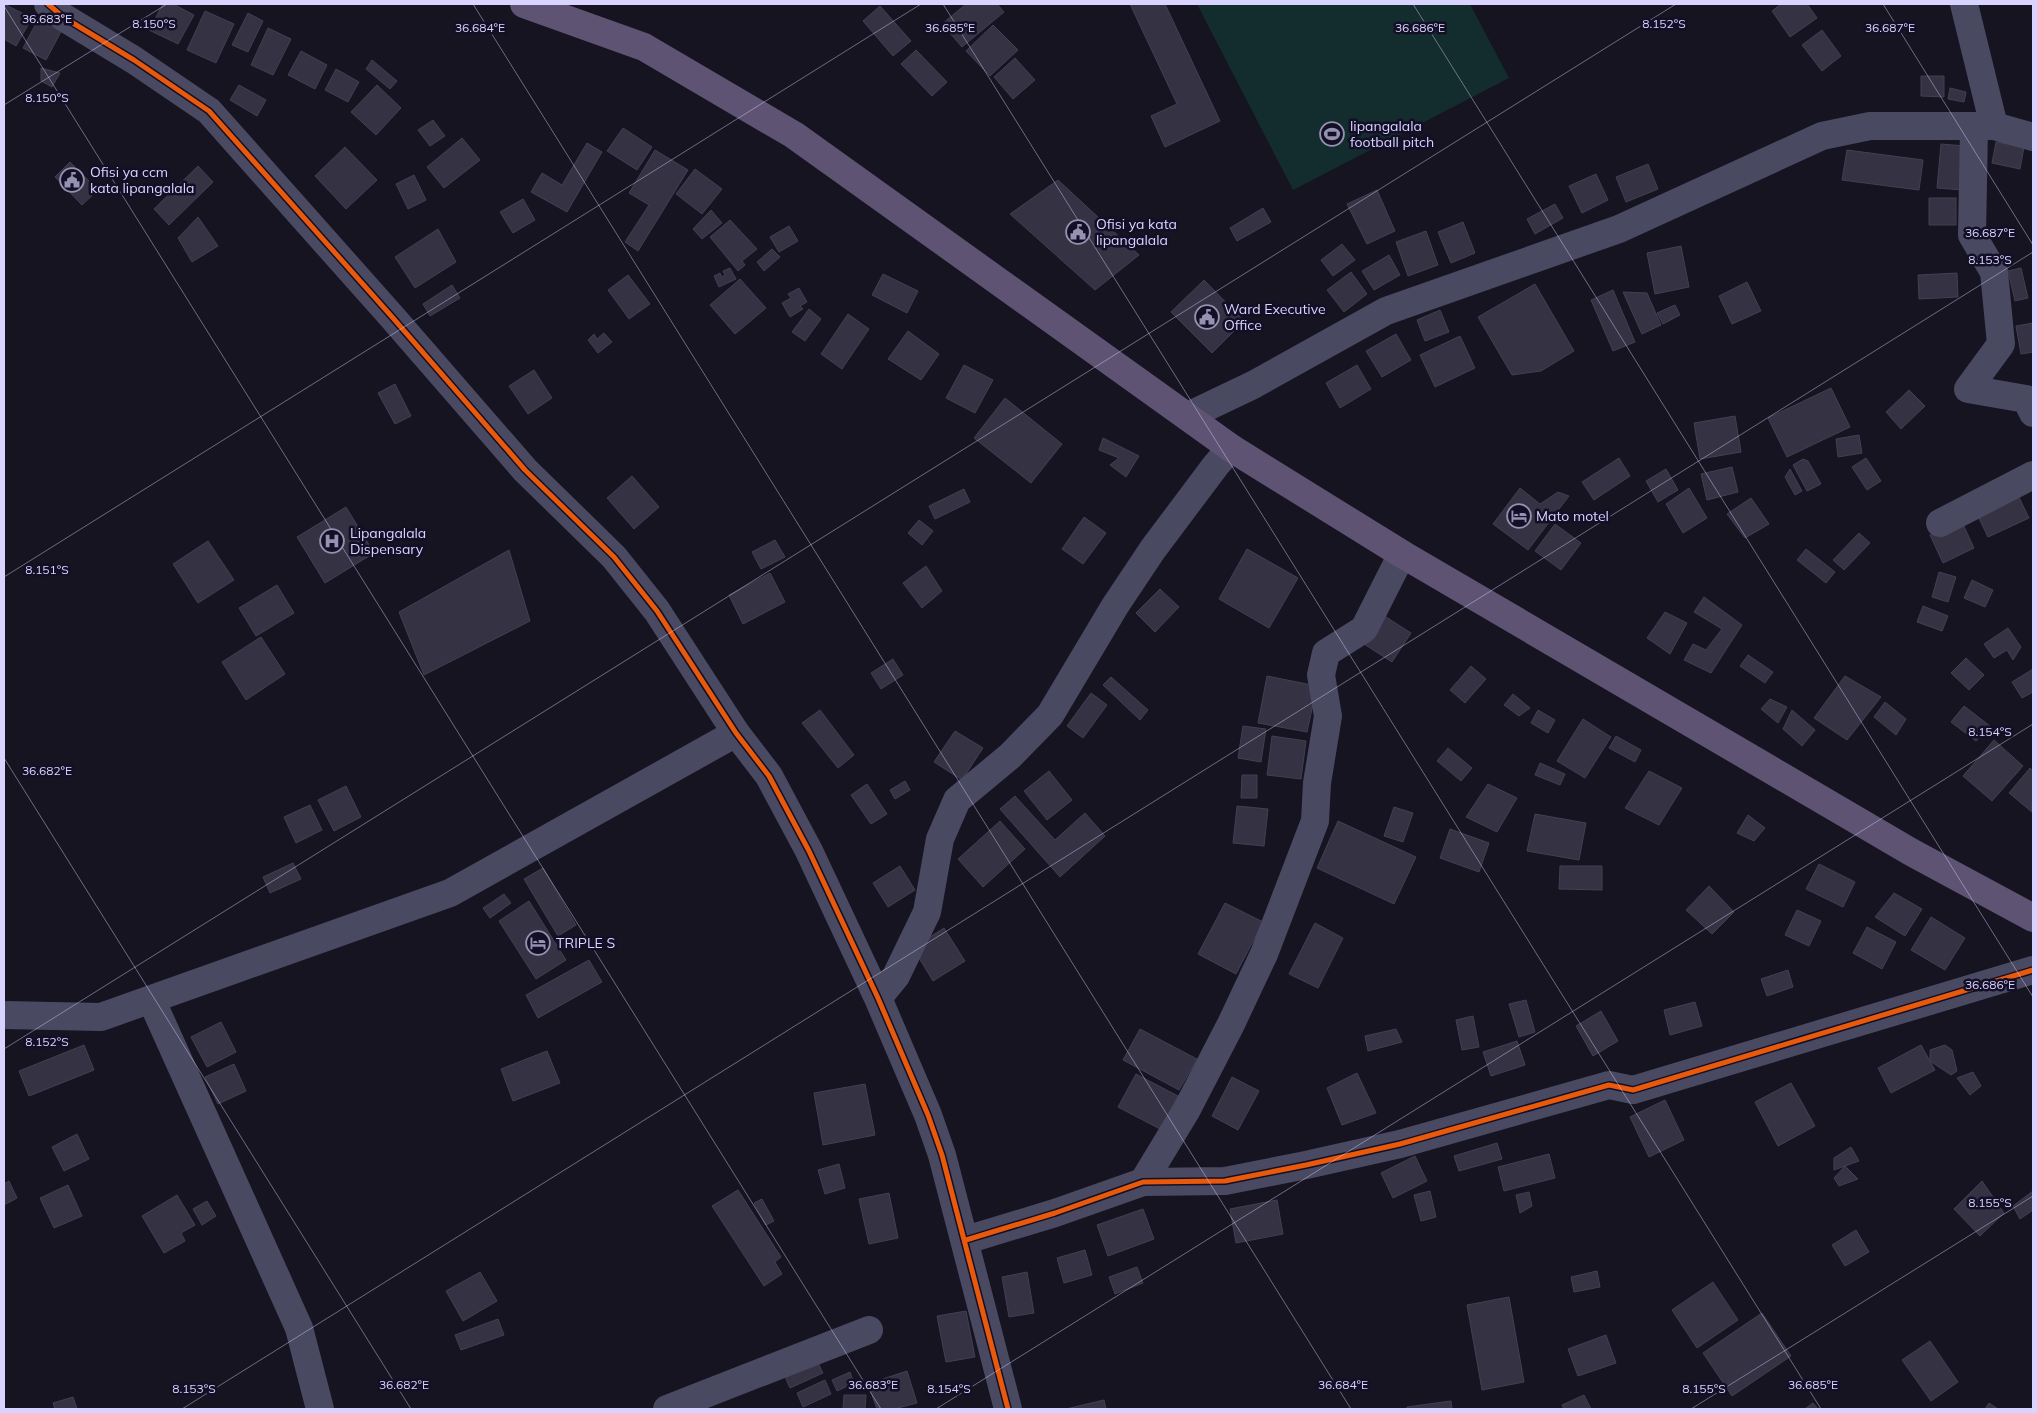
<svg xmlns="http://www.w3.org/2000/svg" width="2037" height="1413" font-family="Mulish,sans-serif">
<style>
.green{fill:#132c2d}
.building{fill:#343243;stroke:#433f54}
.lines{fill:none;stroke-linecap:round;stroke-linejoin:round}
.minor{stroke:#4a4962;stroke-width:28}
.major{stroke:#5e5373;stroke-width:28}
.cycleway-casing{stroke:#130f26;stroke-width:8}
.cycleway{stroke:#e8590c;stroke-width:5}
.ticks{fill:none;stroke:#d9d4ff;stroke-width:1;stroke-opacity:0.45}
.labels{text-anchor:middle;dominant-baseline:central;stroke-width:5;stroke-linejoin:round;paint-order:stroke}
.poi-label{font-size:14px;fill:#d9d4ff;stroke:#130f26;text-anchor:start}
.ticks-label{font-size:12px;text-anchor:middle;fill:#d9d4ff;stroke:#130f26;stroke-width:5;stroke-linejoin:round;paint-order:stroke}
</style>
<rect width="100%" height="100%" fill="#161421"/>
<path class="green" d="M1197 4H1470L1509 78 1293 190Z"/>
<path class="building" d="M4 4 32 18 16 46 4 39Z
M163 4H173L194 15 178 44 149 30Z
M966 4H997L1004 12 962 47 942 24Z
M1130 4H1165L1220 121 1165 147 1151 116 1177 104Z
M1781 4H1807L1817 18 1790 37 1772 11Z
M880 6 911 41 893 56 863 21Z
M205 11 234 24 216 63 187 50Z
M248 13 263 21 248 52 232 45Z
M41 14 64 26 46 60 23 48Z
M993 25 1018 50 990 76 966 51Z
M268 28 291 39 273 75 251 65Z
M1822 30 1841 56 1822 71 1802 45Z
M916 50 947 82 932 96 901 64Z
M301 51 327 65 315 89 288 75Z
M1015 58 1035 80 1013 99 994 77Z
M372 60 397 81 390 89 366 69Z
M41 68 60 73 52 87 41 81Z
M336 69 359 82 348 102 325 90Z
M1921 76H1944V97L1921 96Z
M239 85 266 100 257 116 230 100Z
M377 85 401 108 376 135 351 112Z
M1950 88 1966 92 1964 102 1948 99Z
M433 120 445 136 430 146 418 130Z
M623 128 652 147 637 170 607 151Z
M462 138 480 160 444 188 427 167Z
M1996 142 2024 147 2020 169 1992 163Z
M587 143 602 152 567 212 531 192 542 173 562 185Z
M1941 144 1965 146 1962 190 1937 188Z
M345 147 377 180 346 209 315 176Z
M655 150 688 170 638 251 625 242 649 205 629 193Z
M1847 150 1923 160 1919 190 1842 180Z
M70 162 98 190 82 205 55 177Z
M1648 164 1658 189 1626 202 1616 177Z
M198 166 213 182 169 225 154 209Z
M695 169 722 189 702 214 676 194Z
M1596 174 1608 200 1582 213 1569 186Z
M414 175 426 200 408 209 396 184Z
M1058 180 1139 255 1095 290 1010 214Z
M1377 190 1395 231 1367 244 1347 204Z
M1929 198H1956V225H1929Z
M523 199 535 220 513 233 500 212Z
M1555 204 1563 218 1535 234 1527 219Z
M1263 208 1271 222 1237 241 1230 228Z
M711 210 722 223 702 239 693 229Z
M198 217 218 246 192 262 178 238Z
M730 220 757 249 742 261 745 265 738 271 710 237Z
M1463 222 1475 253 1451 263 1438 232Z
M789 226 798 241 779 252 770 237Z
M438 229 456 262 415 288 395 257Z
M1426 231 1438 265 1408 276 1396 242Z
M1342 244 1355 260 1333 276 1321 260Z
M1681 246 1689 287 1655 294 1647 253Z
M772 249 780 257 764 271 757 262Z
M1389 255 1400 275 1374 290 1362 271Z
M730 268 736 279 719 287 714 276 720 273 722 277 725 275 723 271Z
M2021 268 2028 298 2015 301 2008 271Z
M1351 272 1367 294 1344 312 1327 290Z
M1957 273 1958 297 1919 299 1918 275Z
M883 274 918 291 907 313 872 295Z
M628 275 650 304 629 319 608 290Z
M740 279 766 308 735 334 710 305Z
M1204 280 1244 321 1212 353 1171 312Z
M1747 282 1761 311 1732 324 1719 296Z
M1535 284 1574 351 1541 371 1512 375 1478 317Z
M452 285 460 298 430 316 423 304Z
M799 288 807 302 800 306 803 309 790 317 782 303 791 298 788 294Z
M1613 290 1635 342 1613 351 1591 300Z
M1623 292 1647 293 1661 325 1642 334Z
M1675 305 1680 315 1663 324 1657 313Z
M809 309 821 319 805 341 792 332Z
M1440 310 1449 332 1425 341 1417 320Z
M848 314 869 329 842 369 821 354Z
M2033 323V352L2021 354 2016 326Z
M908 331 939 354 921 380 888 359Z
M604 333 612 342 598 353 588 340 594 334 597 339Z
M1396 334 1411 360 1382 377 1366 351Z
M1460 336 1475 368 1435 387 1420 355Z
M964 365 993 380 975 413 946 398Z
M1357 365 1371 389 1340 408 1326 383Z
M534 370 552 398 528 414 509 386Z
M395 384 411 416 395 424 378 393Z
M1831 388 1850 427 1787 457 1768 418Z
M1909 390 1925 406 1901 429 1886 412Z
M1005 398 1062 444 1031 483 974 438Z
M1735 416 1741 452 1700 459 1694 423Z
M1859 435 1862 453 1838 457 1836 439Z
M1103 438 1139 456 1126 477 1110 465 1119 458 1099 450Z
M1619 458 1630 476 1594 500 1582 482Z
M1866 458 1881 481 1867 490 1852 467Z
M1803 459 1808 461 1821 484 1807 491 1793 465Z
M1732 467 1738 492 1707 500 1701 474Z
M1666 469 1678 490 1658 502 1646 481Z
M1790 469 1802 491 1795 495 1785 477Z
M632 476 659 507 634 529 607 498Z
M1520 488 1540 504 1558 492 1569 496 1528 550 1493 524Z
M1689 488 1707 518 1683 533 1666 504Z
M964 489 970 502 935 519 929 506Z
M2015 489 2029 518 1988 537 1974 508Z
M1751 498 1769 524 1745 538 1727 514Z
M346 507 374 553 325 583 297 537Z
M1084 517 1106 533 1083 564 1062 549Z
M919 520 933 531 922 545 908 533Z
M1961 520 1974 548 1943 563 1930 535Z
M1555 524 1581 543 1561 570 1535 551Z
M1859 533 1870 543 1844 570 1833 560Z
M775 540 785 557 761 569 752 552Z
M208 541 234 580 198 603 173 564Z
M1247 549 1298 578 1269 628 1219 599Z
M1806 549 1835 572 1826 583 1797 560Z
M509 550 530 621 424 675 399 612Z
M926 566 942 591 922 608 903 583Z
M1939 572 1956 577 1948 602 1932 597Z
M770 573 785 602 743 624 729 595Z
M1972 580 1993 590 1985 607 1964 598Z
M277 585 294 613 256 636 239 608Z
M1160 589 1179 607 1155 632 1136 613Z
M1704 597 1742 625 1711 673 1684 660 1693 644 1706 650 1722 629 1694 612Z
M1923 606 1948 616 1942 631 1917 622Z
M1665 612 1687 623 1670 654 1647 638Z
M1383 615 1411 633 1392 662 1364 644Z
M2008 628 2021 647 2013 660 2007 650 1994 658 1984 644Z
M261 637 285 674 246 700 222 662Z
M1748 655 1773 672 1765 683 1740 666Z
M1966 658 1984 675 1969 690 1951 673Z
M893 659 903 675 881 689 871 673Z
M1471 666 1486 679 1465 703 1450 690Z
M2033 669V692L2022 698 2012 682Z
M1267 676 1317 686 1307 732 1258 723Z
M1845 676 1881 697 1847 740 1814 718Z
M1111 677 1148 710 1140 720 1103 685Z
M1091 693 1107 705 1083 738 1067 726Z
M1513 694 1530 708 1519 716 1504 705Z
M1770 699 1787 707 1778 723 1761 709Z
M1885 702 1906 719 1896 735 1874 717Z
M1964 706 1990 726 1976 741 1951 722Z
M820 710 854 755 838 768 802 723Z
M1538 710 1555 720 1548 733 1531 723Z
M1792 710 1815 730 1802 746 1783 729Z
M1583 719 1611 737 1585 778 1557 761Z
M1243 726 1266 729 1261 762 1238 758Z
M955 731 983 748 962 780 934 762Z
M1272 736 1306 741 1301 779 1267 775Z
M1616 736 1641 750 1635 762 1609 748Z
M1994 740 2023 766 1992 801 1963 776Z
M1448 748 1472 768 1461 781 1437 761Z
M1540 763 1565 774 1560 785 1535 775Z
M2030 768 2033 771 2032 812 2009 793Z
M1049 771 1072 800 1047 820 1024 791Z
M1649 771 1682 788 1659 825 1625 808Z
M1242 775H1257V798H1241Z
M905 781 910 790 895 799 890 790Z
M867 784 887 814 871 824 851 795Z
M1488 784 1517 798 1497 832 1466 817Z
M346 786 361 817 334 831 318 800Z
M1015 796 1055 840 1085 813 1105 836 1060 877 1000 809Z
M310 805 322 830 296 843 284 817Z
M1237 806 1268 809 1264 846 1233 843Z
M1394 807 1413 813 1403 842 1384 836Z
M1535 814 1586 823 1579 860 1527 851Z
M1748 815 1765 828 1754 841 1737 833Z
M1000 821 1025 849 983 887 958 859Z
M1338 821 1416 857 1394 904 1317 868Z
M1450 829 1489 843 1479 872 1440 858Z
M293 863 301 879 270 893 263 877Z
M1819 864 1855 882 1843 907 1806 889Z
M900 866 915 890 888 907 873 883Z
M1560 866H1602V890L1559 889Z
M543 868 576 925 558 936 524 879Z
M1709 886 1734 912 1712 934 1686 910Z
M1894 893 1922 909 1905 936 1875 917Z
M504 894 511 903 490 918 483 908Z
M529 901 566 960 536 979 499 921Z
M1225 903 1263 922 1236 974 1198 954Z
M1797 910 1821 921 1809 946 1785 935Z
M1931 917 1965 938 1945 970 1911 950Z
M1315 923 1343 938 1318 988 1289 974Z
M1867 927 1896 942 1882 969 1853 953Z
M944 928 965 961 933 981 913 948Z
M589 960 602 982 538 1018 526 995Z
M1788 970 1793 987 1767 996 1761 979Z
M1526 1000 1535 1032 1519 1037 1509 1004Z
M1695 1002 1702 1026 1670 1035 1664 1010Z
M1601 1011 1618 1041 1593 1056 1576 1026Z
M1473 1016 1479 1047 1462 1050 1456 1020Z
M221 1022 236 1052 207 1067 191 1037Z
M1140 1029 1197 1059 1179 1090 1123 1060Z
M1396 1029 1402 1042 1368 1051 1365 1036Z
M1517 1041 1525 1065 1491 1076 1483 1052Z
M84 1045 94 1070 29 1096 19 1071Z
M1921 1045 1935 1070 1891 1093 1878 1068Z
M1945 1045 1952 1050 1957 1071 1951 1075 1930 1061V1050Z
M547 1051 560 1083 513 1101 501 1069Z
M234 1064 246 1091 218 1104 205 1077Z
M1973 1072 1981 1086 1970 1095 1957 1078Z
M1357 1073 1376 1113 1342 1125 1327 1088Z
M1136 1074 1178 1096 1160 1129 1118 1107Z
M1232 1077 1259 1091 1238 1130 1212 1116Z
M1791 1083 1815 1126 1778 1146 1755 1102Z
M865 1084 875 1135 823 1145 814 1093Z
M1665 1100 1684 1140 1649 1157 1630 1117Z
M77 1134 89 1159 64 1171 52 1147Z
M1497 1143 1502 1159 1459 1171 1454 1156Z
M1851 1147 1859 1161 1834 1170V1158Z
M1549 1154 1555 1178 1504 1191 1498 1167Z
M1415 1156 1427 1181 1393 1198 1381 1173Z
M839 1164 845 1188 825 1194 818 1170Z
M1845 1166 1858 1179 1839 1186 1834 1178Z
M9 1181 17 1198 4 1205V1184Z
M1982 1181 2004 1213 1980 1236 1954 1209Z
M68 1185 82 1216 54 1228 40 1198Z
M738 1190 781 1257 775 1262 782 1274 764 1286 712 1206Z
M1430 1191 1436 1217 1421 1221 1414 1195Z
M2033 1191V1210L2020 1219 2013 1206Z
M1529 1192 1532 1206 1520 1213 1516 1195Z
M889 1193 898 1238 869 1244 859 1199Z
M177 1195 195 1225 181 1233 185 1241 164 1253 142 1216Z
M762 1199 774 1221 766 1225 754 1203Z
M1277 1200 1283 1234 1236 1243 1230 1209Z
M207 1201 216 1216 202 1225 193 1209Z
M1143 1209 1154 1239 1108 1256 1097 1225Z
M1856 1230 1869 1252 1845 1266 1832 1245Z
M1085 1250 1092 1275 1064 1283 1057 1258Z
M1137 1267 1143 1283 1115 1294 1109 1277Z
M1597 1271 1600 1287 1574 1292 1571 1277Z
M480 1272 497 1301 463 1321 446 1291Z
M1027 1272 1034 1313 1009 1317 1002 1277Z
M1713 1282 1738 1320 1697 1348 1672 1310Z
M1509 1297 1524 1382 1482 1390 1467 1305Z
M966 1311 975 1357 946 1362 937 1316Z
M1762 1313 1791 1356 1732 1396 1703 1353Z
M498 1319 504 1335 461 1350 455 1335Z
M1606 1335 1616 1363 1578 1376 1568 1349Z
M1930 1341 1958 1382 1931 1401 1902 1360Z
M815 1357 823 1373 790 1388 783 1372Z
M907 1371 917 1403 894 1409H877L868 1384Z
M850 1372 854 1383 837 1391 832 1380Z
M825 1380 831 1394 803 1407 797 1393Z
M844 1395H866L865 1409H843Z
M1584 1395 1591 1409H1564L1562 1405Z
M73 1397 77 1409H55L53 1403Z
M1104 1400 1106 1409H1066Z
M1451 1401 1452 1409H1407V1407Z
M1813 1403 1818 1409H1805Z
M1989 1403 1998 1409H1985Z"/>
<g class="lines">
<path class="minor" d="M48 4 63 17 134 60 209 111 393 318 525 470 614 557 657 611 736 733 769 776 809 851 878 998 928 1115 942 1155 1008 1409
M1964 4 1994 126
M1974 128 1972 235 1994 272 2001 344 1968 389 2026 399 2033 413
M1188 416 1253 385 1386 311 1619 229 1822 136 1870 126H1994L2033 137
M1940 523 2033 475
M878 998 896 976 927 912 940 839 957 800 1010 756 1050 715 1115 606 1153 549 1216 465 1231 448
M151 999 299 1328 320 1409
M4 1015 101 1017 450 893 736 733
M1143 1182 1186 1111 1231 1024 1264 954 1315 821 1317 783 1328 716 1321 675 1326 653 1364 629 1402 554
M966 1240 1055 1213 1143 1182 1225 1181 1306 1165 1400 1144 1609 1085 1633 1090 2033 970
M667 1409 869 1330"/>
<path class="major" d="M524 4 644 47 794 135 1231 448 1402 554 1911 852 2033 918"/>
<g class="cycleway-casing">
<path id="cycleway" d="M48 4 63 17 134 60 209 111 393 318 525 470 614 557 657 611 736 733 769 776 809 851 878 998 928 1115 942 1155 1008 1409
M966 1240 1055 1213 1143 1182 1225 1181 1306 1165 1400 1144 1609 1085 1633 1090 2033 970"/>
</g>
<use href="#cycleway" class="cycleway"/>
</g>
<path class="ticks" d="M473 4 1351 1409M943 4 1821 1409M1413 4 2033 997M1883 4 2033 245M4 6 881 1409M4 105 167 4M4 577 921 4M4 758 411 1409M4 1049 1676 4M182 1409 2033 252M936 1409 2033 724M1691 1409 2033 1196"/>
<defs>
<g id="stadium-ring" transform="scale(1.25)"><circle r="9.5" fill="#130f26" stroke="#9591b1" stroke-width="1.5"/><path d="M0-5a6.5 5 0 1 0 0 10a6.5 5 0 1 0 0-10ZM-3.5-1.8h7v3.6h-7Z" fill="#9591b1"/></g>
<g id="civic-ring" transform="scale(1.25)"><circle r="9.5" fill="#130f26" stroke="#9591b1" stroke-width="1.5"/><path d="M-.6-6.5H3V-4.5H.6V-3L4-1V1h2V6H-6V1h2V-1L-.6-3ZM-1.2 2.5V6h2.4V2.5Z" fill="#9591b1"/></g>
<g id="hotel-ring" transform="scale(1.25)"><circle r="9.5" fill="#130f26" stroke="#9591b1" stroke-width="1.5"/><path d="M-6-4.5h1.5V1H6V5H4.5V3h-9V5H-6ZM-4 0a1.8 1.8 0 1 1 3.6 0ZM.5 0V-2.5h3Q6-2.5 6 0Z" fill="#9591b1"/></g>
<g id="hospital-ring" transform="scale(1.25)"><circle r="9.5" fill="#130f26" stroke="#9591b1" stroke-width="1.5"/><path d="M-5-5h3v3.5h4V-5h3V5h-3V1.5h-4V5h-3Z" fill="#9591b1"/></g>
</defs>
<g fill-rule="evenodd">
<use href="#stadium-ring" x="1332" y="134"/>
<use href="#civic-ring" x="72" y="180"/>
<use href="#civic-ring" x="1078" y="232"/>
<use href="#civic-ring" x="1207" y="317"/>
<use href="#hotel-ring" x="1519" y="516"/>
<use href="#hospital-ring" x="332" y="541"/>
<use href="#hotel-ring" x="538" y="943"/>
</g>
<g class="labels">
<g class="poi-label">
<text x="1350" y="126">lipangalala<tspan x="1350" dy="16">football pitch</tspan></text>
<text x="90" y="172">Ofisi ya ccm<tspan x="90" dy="16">kata lipangalala</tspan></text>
<text x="1096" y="224">Ofisi ya kata<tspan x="1096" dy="16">lipangalala</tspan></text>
<text x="1224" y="309">Ward Executive<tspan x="1224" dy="16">Office</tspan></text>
<text x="1536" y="516">Mato motel</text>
<text x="350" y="533">Lipangalala<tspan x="350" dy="16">Dispensary</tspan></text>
<text x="556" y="943">TRIPLE S</text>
</g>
</g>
<g class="ticks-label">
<text x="47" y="23">36.683°E</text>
<text x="154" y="28">8.150°S</text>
<text x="1664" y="28">8.152°S</text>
<text x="480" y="32">36.684°E</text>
<text x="950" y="32">36.685°E</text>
<text x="1420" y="32">36.686°E</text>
<text x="1890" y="32">36.687°E</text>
<text x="47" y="102">8.150°S</text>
<text x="1990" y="237">36.687°E</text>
<text x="1990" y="264">8.153°S</text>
<text x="47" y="574">8.151°S</text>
<text x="1990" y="736">8.154°S</text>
<text x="47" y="775">36.682°E</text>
<text x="1990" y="989">36.686°E</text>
<text x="47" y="1046">8.152°S</text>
<text x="1990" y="1207">8.155°S</text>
<text x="404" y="1389">36.682°E</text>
<text x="873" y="1389">36.683°E</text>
<text x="1343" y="1389">36.684°E</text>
<text x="1813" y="1389">36.685°E</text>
<text x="194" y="1393">8.153°S</text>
<text x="949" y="1393">8.154°S</text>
<text x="1704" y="1393">8.155°S</text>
</g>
<rect width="2037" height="1413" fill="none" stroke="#d9d4ff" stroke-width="10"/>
</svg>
